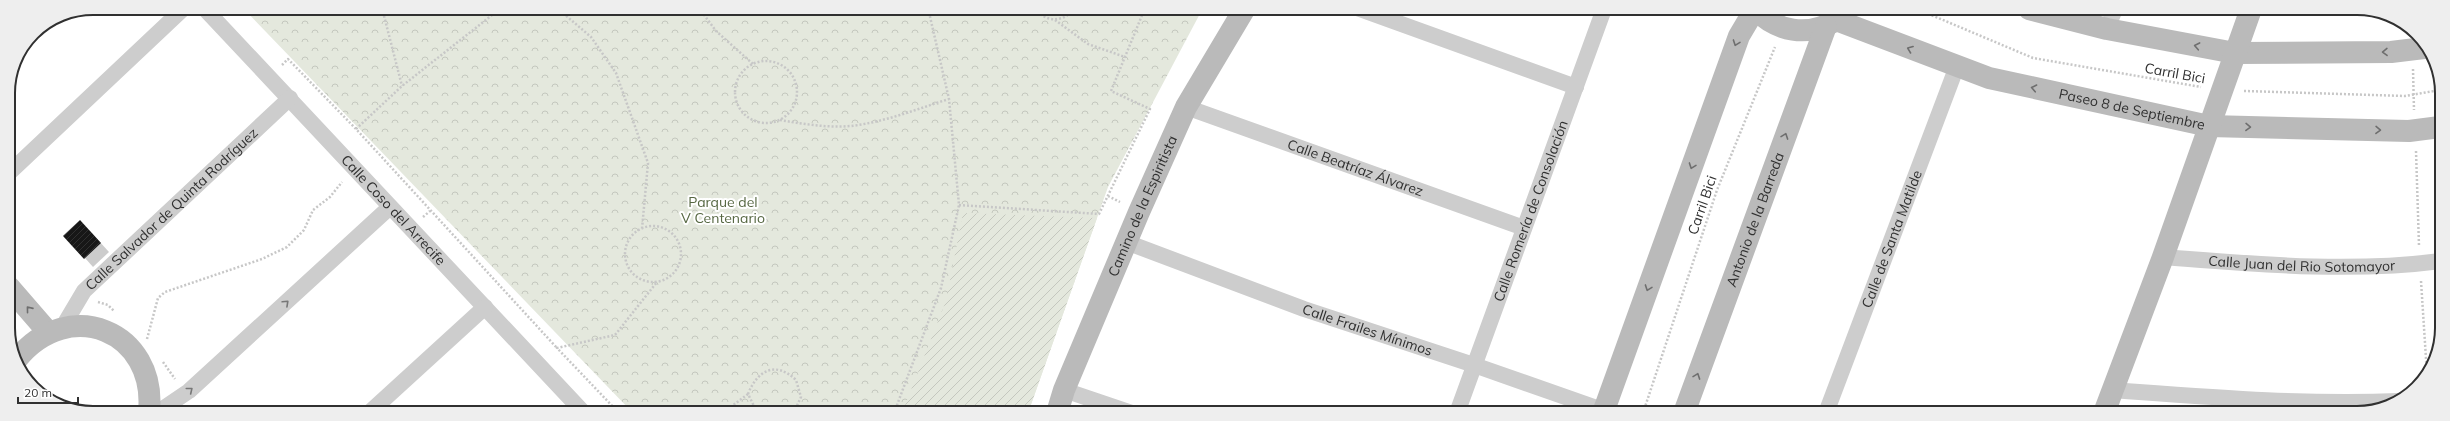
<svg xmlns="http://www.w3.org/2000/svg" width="2450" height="421" font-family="Mulish,sans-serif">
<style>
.park{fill:url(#park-crowns)}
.garden{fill:url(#garden-furrows)}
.shadow{fill:#0003}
.building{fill:url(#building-hatch)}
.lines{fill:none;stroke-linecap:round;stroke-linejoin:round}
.path{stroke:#c7c7c7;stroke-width:2.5;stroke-dasharray:2 2;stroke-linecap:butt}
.street{stroke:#cdcdcd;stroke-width:16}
.secondary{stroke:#bababa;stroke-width:22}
.oneway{stroke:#6e6e6e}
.oneway2{stroke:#777}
.labels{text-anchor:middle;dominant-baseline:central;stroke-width:4;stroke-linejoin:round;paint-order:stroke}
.street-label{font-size:14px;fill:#303030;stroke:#fff}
.park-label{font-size:14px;fill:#566742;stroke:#fff}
.rim{fill:none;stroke:#303030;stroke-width:2}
</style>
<defs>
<pattern id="park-crowns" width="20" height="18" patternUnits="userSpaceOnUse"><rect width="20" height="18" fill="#e4e8dd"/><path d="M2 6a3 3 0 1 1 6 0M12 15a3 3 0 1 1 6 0" fill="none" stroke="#c4c7be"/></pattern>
<pattern id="garden-furrows" width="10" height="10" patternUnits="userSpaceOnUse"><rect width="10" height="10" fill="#e4e8dd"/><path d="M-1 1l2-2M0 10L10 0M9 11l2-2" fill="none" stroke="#c4c7be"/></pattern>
<pattern id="building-hatch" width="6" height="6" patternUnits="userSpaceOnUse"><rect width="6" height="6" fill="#171717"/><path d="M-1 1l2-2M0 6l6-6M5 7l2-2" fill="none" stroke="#303030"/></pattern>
</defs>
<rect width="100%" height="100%" fill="#fff"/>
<path class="park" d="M243 8H1203L1108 187 1028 413 632 412Z"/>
<path class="garden" d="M963 213 1097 218 1028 413H902L946 301Z"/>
<path class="shadow" d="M88 229 109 252 93 267 85 258Z"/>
<path class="building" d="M80 220 101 243 84 259 63 236Z"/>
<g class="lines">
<path class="path" d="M382 8 402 86
M557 8 591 37 616 73 648 163 642 229
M699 8 716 31 753 64
M1035 8C1045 23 1064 23 1075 8
M1917 9 2033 58 2201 87
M1055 20 1088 44 1125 57
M735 92a31 31 0 1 1 62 0a31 31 0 1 1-62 0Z
M282 65 288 59 356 129 557 348
M2413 69 2414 110
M2244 91 2405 96 2440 90
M780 120C803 124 827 128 851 126 885 122 917 109 949 99
M356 129 402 86 501 8
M2416 151 2419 246
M1108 196 1120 202
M959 205 1099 214 1150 109 1111 91 1145 8
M423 217 430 211
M625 254a28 28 0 1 1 56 0a28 28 0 1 1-56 0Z
M2421 281 2427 374
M98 302 108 305 114 311
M147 339 158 298 165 292 262 259 287 247 304 230 313 210 330 197 342 182
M163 362 175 379
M611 412 614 409
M618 412 557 348 615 335 657 282
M724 412 748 394
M757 412 748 394C757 371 775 360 796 380L801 397 794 412
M894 413 941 288 959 205 949 99 928 8
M1643 413 1717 190 1775 47"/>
<g class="street">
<path id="s1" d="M204 8 583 412"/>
<path d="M1357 8 1576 87"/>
<path d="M2107 29 2115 9"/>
<path id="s2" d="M1186 107 1524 228"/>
<path d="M9 173 184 8"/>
<path id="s3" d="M1126 242 1304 309 1474 365 1611 413"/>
<path id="s4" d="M2163 257C2255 264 2349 273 2441 261"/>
<path id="s5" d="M62 328 84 291 290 98"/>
<path d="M1064 390 1132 413"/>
<path d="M2112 390C2208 397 2303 405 2399 401"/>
<path d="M158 412 189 391 390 207"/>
<path d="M370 412 485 307"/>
<path id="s6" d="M1457 413 1604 9"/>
<path id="s7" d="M1826 413 1957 66"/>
</g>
<g class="secondary">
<path d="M1755 9C1777 32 1807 37 1835 21"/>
<path d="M2029 9 2107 29 2235 53 2391 52 2424 48"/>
<path id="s8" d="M1836 20 1989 78 2209 126 2409 131 2440 127"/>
<path d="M9 287 48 332"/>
<path d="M17 359C69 295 157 331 149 412"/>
<path id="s9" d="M1057 413 1064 390 1139 212 1186 107 1245 8"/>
<path d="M1603 413 1739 36 1755 9"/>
<path id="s10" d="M1684 413 1826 26"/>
<path d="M2104 413 2163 257 2251 9"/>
</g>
</g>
<defs><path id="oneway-chevron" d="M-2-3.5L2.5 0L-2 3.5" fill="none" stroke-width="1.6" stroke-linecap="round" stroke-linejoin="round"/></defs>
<g class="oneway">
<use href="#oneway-chevron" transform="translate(1736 43) rotate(110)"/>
<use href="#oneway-chevron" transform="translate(2197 46) rotate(-169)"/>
<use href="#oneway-chevron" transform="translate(1910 49) rotate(-159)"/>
<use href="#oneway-chevron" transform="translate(2385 52) rotate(179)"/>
<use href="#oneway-chevron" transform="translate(2034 88) rotate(-168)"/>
<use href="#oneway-chevron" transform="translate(2248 127) rotate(1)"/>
<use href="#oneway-chevron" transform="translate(2378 130) rotate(1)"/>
<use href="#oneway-chevron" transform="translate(1785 136) rotate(-70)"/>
<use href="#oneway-chevron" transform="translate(1692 166) rotate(110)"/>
<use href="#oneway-chevron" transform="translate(1648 288) rotate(110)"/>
<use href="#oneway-chevron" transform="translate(29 309) rotate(-129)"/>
<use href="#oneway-chevron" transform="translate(1697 376) rotate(-70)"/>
</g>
<g class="oneway2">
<use href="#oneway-chevron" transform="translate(286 303) rotate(-43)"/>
<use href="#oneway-chevron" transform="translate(190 390) rotate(-39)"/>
</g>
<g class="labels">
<g class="street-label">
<text transform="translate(2175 73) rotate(10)">Carril Bici</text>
<text stroke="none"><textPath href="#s8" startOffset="310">Paseo 8 de Septiembre</textPath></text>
<text stroke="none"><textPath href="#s2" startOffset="180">Calle Beatríaz Álvarez</textPath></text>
<text transform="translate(1702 205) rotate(-71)">Carril Bici</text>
<text stroke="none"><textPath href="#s9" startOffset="224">Camino de la Espiritista</textPath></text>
<text stroke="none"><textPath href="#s5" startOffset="163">Calle Salvador de Quinta Rodríguez</textPath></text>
<text stroke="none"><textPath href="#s1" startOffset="277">Calle Coso del Arrecife</textPath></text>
<text stroke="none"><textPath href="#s6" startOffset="215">Calle Romería de Consolación</textPath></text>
<text stroke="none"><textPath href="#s10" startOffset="206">Antonio de la Barreda</textPath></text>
<text stroke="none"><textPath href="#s7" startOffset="186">Calle de Santa Matilde</textPath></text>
<text stroke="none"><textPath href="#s4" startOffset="139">Calle Juan del Rio Sotomayor</textPath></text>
<text stroke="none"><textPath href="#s3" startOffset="257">Calle Frailes Mínimos</textPath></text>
</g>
<g class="park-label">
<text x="723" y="202">Parque del<tspan x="723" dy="16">V Centenario</tspan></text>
</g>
</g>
<path d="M0 0H2450V421H0ZM93 15H2357A78 78 0 0 1 2435 93V328A78 78 0 0 1 2357 406H93A78 78 0 0 1 15 328V93A78 78 0 0 1 93 15Z" fill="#eee" fill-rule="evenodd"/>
<path class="rim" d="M93 15H2357A78 78 0 0 1 2435 93V328A78 78 0 0 1 2357 406H93A78 78 0 0 1 15 328V93A78 78 0 0 1 93 15Z"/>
<path d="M18 397v6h60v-6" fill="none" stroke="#303030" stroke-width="2"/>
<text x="24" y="397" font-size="12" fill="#303030" stroke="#ffffff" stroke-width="3" paint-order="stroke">20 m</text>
</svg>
